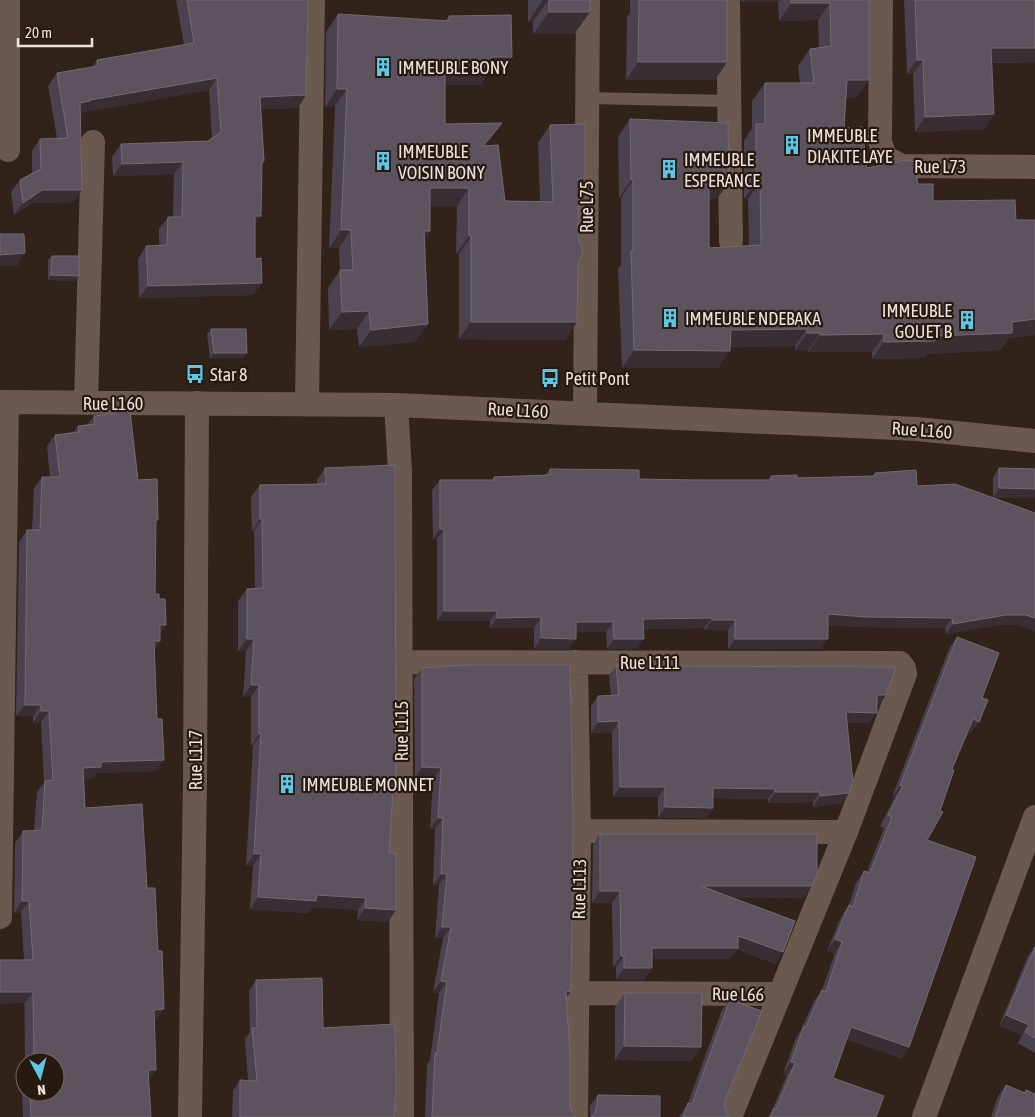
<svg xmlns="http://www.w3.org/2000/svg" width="1035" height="1117" font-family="'Asap Condensed',sans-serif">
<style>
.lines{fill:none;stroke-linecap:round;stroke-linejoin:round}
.lane{stroke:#69594f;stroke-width:12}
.street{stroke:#69594f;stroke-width:24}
.wall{fill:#4b424f}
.shaded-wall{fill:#392e33}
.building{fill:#5c535e;stroke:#736a72}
.labels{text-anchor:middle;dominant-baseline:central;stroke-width:4.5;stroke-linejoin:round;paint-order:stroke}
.poi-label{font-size:18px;fill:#ece2dc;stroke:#271910;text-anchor:start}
.street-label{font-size:18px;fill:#ece2dc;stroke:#271910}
</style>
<rect width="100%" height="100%" fill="#31221a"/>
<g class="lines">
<path class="lane" d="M587 98 729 101"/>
<path class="street" d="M8 0V150
M728 0 731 241
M881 0 880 142 885 157 902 166 1035 167
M0 402 396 405 917 429 1035 441
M86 403 93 142
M307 404 313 0
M396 405 400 472 402 1117
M585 413 588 0
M400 662 900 663 904 668 905 674 846 832 730 1117
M576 662 579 831 576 1117
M579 831 846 832
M0 917 7 402
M578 993 779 994
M190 1117 195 780 197 403
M924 1117 1035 817"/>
</g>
<path class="wall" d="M176 0H308L298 108 261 109 264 161 262 165 261 216 255 224 253 295 139 298 138 259 146 246H159V229L168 217H173L174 174 113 176 112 157 121 144 208 141 212 138 209 90 83 112 82 114H80L82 190 73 202 33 203 14 215 11 192 20 180 32 173V151L40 139 57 138 48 86 57 73 92 68 97 60 184 45Z
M528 0H590V12L574 34H533V22H528Z
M630 0H727L715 80H626L627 17 630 13Z
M741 0H869V80L857 97 846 98 844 128 867 168 918 184 933 201 1016 220H1035V335L1009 338 1000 350 927 354 923 358 872 359V352H808V350H795V346L730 347 718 368H622L618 269 621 265V198H619L618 137 630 119 717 199H709V248L749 246 748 199H744V141L752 128V101L765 83H800L798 66 810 49 819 48 818 20 779 21 778 2H742Z
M904 0H1035V62L992 63 994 114 984 129 915 132 913 74H907Z
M338 14 445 21 449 16 512 57 500 74H487L480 85H445V124L502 123 485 146 505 201H540L538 143 550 125 579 187 577 322 565 340 459 339V254H456L457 206H430V231L425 239 428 324 415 342 359 347 357 329 329 330 328 288 340 270 339 248H329L335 106 325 107 326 32Z
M52 256 76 281 48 280V260Z
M211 329 243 358H210L207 334Z
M94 416 138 480 156 522 155 594 160 633V641L154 650 156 771 97 773 93 778 84 779 85 808 156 1021H154L148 1081 151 1117H23L22 1094 25 1089V1092H55V1062H25L24 960 21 912 14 913 15 843 23 831 34 830 37 792 44 783 41 722 33 723V716H16L19 542 27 530H32L34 488 42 477H50L47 446 55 435 74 432 78 426 87 425Z
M325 468 396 792 393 796 389 853 388 922 357 920 358 910 312 907 308 913 250 909 253 866H246L253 746H251V697H243L246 651H238V601L247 589 255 588 254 531H252L251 497 260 485 317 484V480Z
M999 468 1035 469 993 498 1035 513V631L1019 625H999L946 634 945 628 859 627 828 625 821 649H728V630H705L704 628 644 629 637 649H607L606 632H576L569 649H534V628H490V621H437V539H433L432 490 440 480H492L494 477 545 475 550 469 639 479 768 480 771 476 797 478 873 476 875 473 917 486 993 498V478Z
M957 637 982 698 971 733 968 732 952 769 927 840 909 1047 901 1058 846 1039 833 1078 876 1117H768L771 1113 787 1075 783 1074 796 1038 801 1030 814 1001 822 990 835 953 827 951 841 917 849 905 856 883 864 871 867 872 884 828 880 826 895 797H892L949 649Z
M616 666 886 695 879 705H877L869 723H847L842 803 813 807V802L768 803V799L713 798V808L706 818H658V797H613L612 732 591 733V706L598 696 611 695 609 676Z
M422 668 571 991 567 997 570 1106 572 1112 576 1117H425L427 1064 430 1060 439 993 433 992 443 938H435L439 885H433L435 829H430L433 779 415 778 414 679Z
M600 834 804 898 731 897 783 952 775 964 737 949 730 959H652L644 980 616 979V967H613L612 903H592L593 845Z
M1035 946V1053L1018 1043 1022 1035 999 1026 1028 956Z
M256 980 323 1028 394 1117H232L233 1091 240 1080 248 1081 245 1039 250 1032 249 991Z
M625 993 701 1047 691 1061 615 1060V1007Z
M730 1000 724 1108 730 1117H679L688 1103 722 1010Z
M1006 1085 1025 1093 1026 1090 1035 1117H991L998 1096Z
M598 1095 660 1117H590V1106Z"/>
<path class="shaded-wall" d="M543 0H548L533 22H528Z
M744 0H780L778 2H742Z
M791 3H830L818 20 779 21Z
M549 12H590L574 34H533Z
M991 48H1035V62L981 63Z
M491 57H512L500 74H487L480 85H433L445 68Z
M917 60H923L913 74H907Z
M638 62H727L715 80H626Z
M217 78 209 90 83 112 82 114 71 116 80 103 90 100Z
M847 80H869L857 97 835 98Z
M337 89H347L335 106 325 107Z
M306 95 298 108 252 109 260 97Z
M994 114 984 129 915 132 925 117Z
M502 123 489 141 470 163 483 146Z
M183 162 174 174 113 176 122 164Z
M585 178 573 196 579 179Z
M631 180H633L621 198H619Z
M709 181 729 182 717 199H696Z
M756 182H760L748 199H744Z
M430 188H469L457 206H418Z
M42 190H82L73 202 33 203 14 215 23 203Z
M255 216H261L252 228Z
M341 230H351L339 248H329Z
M424 231H430L417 249Z
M469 236H471L459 254H456Z
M25 253 17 266H0V255Z
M51 275 79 276 76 281 48 280Z
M262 283 253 295 139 298 148 286Z
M369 311 357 329 329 330 342 312Z
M1035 319V335L1009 338 1000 350 927 354 923 358 872 359 884 342 935 336 1012 322Z
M471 322H577L565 340 459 339Z
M428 324 415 342 359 347 371 330Z
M807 329 795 346 719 348 731 330Z
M807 333H820L808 350H795Z
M884 334 872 352H808L820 335Z
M634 350 730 351 718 368H622Z
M214 353H247L243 358H210Z
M999 488 1035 489V498H993Z
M260 519H262L254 531H252Z
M440 529H444L437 539H433Z
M444 611H497L490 621H437Z
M828 614 952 618 945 628 859 627 821 624Z
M1006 615H1026L1035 618V631L1019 625H999L946 634 953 624Z
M541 617 534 628H490L497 618Z
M712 618 704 628 638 629 643 621 645 619Z
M712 620H735L728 630H705Z
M576 622H613L606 632 569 633Z
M160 625H166L158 636Z
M541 638 576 639 569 649H534Z
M247 639H254L246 651H238Z
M614 639H644L637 649H607Z
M735 639H828L821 649H728Z
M154 641H160L152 652Z
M251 685H259L251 697H243Z
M877 695H886L879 705H870Z
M25 705H41L33 716H16Z
M41 711H49L41 722 33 723Z
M846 712 877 713 869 723H838Z
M973 719 979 722 971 733 965 731Z
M619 721 612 732 591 733 598 722Z
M259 734H261L253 746H251Z
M164 760 156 771 97 773 93 778 75 779 83 768 101 762Z
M422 767 441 768 433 779 415 778Z
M903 785 895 797H892L900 786Z
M620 787H665L658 797H613Z
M713 788 775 789 768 799 705 798Z
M775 792H820L813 802 768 803Z
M849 793 842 803 813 807 820 796Z
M665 807 713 808 706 818H658Z
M438 818H443L435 829H430Z
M254 854H261L253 866H246Z
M441 874H447L439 885H433Z
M701 886H812L804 898 693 897Z
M600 891H620L612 903H592Z
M317 895 366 898 358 910 312 907 308 913 250 909 258 897Z
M22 901H29L21 912 14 913Z
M365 908 396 910 388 922 357 920Z
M442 927H451L443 938H435Z
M738 936 783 952 775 964 737 949 730 959H644L652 948Z
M835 939 842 942 835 953 827 951Z
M621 956H624L616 967H613Z
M624 968H652L644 980 616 979Z
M441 981 447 982 439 993 433 992Z
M571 991 563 1002 566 992Z
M0 992H33L25 1003 0 1004Z
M164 1009 156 1021H146L154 1010Z
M1006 1015 1029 1025 1022 1035 999 1026Z
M851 1027 909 1047 901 1058 843 1038Z
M624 1046 701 1047 691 1061 615 1060Z
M791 1062 795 1063 787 1075 783 1074Z
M148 1070H156L148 1081Z"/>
<path class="building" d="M187 0H308L306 95 260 97 264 161 262 162 261 216H255V259L261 258 262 283 148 286 146 246 167 245 168 217H182L183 162 122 164 121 144 208 141 221 132 217 78 90 100V101L80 103 82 190H42L23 203 20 180 41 169 40 139 68 138 57 73 98 66 97 60 194 43Z
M549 0H590V12H549Z
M639 0H727V62H638Z
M791 0H869V80H847L844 128 862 127 867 168 907 160 914 162 918 184H933V201L1015 200 1016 220H1035V319L1012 322V333L935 336V341L884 342V334L820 335V333H807V329L731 330 730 351 634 350 631 251H633V180H631L630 119 728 123 729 182 709 181V248L761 245 760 182H756V124H765V83H814L810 49 831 46 830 3H791Z
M915 0H1035V48H991L994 114 925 117 923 60H917Z
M338 14 449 21V16L511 15 512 57H491L492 67 445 68V124L502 123 483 146 498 145 505 201 553 202 550 125 585 124V178L579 179 578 238 583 251 578 265 577 322H471V236H469V188H430V231H424L428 324 371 330 369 311 342 312 340 270H353L351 230H341L347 89H337Z
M0 234H24L25 253 0 255Z
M52 256H79V276L51 275Z
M211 329H246L247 353H214Z
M130 411 138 480 157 479 158 520H156L155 594H159V599H165L166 625H160V641H154L157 719H162L164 760 101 762V767L83 768 85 808 142 804 147 888H155L158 951H162L164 1009 154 1010 156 1070H148L151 1117H31L30 1092H55V1062H34L33 992H0V960H33L29 901H22L23 831 42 830 45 781 53 780 49 711H41V705H25L27 530H40L42 477H60L55 435 79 432 78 426 95 424 94 416Z
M395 465 396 792H393L389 853H396V910L365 908 366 898 317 895 316 901 258 897 261 854H254L261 734H259V685H251L254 639H247V589L263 588 262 519H260V485L326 484 325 468Z
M999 468 1035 469V489L999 488Z
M550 469 639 470V479L692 480H771V476L797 475V478L875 476V473L916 470 917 486 955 484 1035 513V618L1026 615H1006L953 624 952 618 866 617 828 614V639H735V620H712V618L645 619 643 621 644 639H614L613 622H576V639L541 638V617L497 618V611H444V529H440V480H494V477L550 475Z
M957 637 999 653 982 698 988 700 979 722 973 719 952 769 954 770 940 811 943 812 927 840 976 857 909 1047 851 1027 833 1078 884 1096 876 1117H770L774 1108 776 1109 795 1063 791 1062 804 1026 806 1027 822 990 826 992 842 942 835 939 849 905 853 907 864 871 870 873 892 817 888 815 903 785 900 786Z
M465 665H570L573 820 571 991 566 992 570 1054V1106L572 1112 576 1117H432L435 1053H437L447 982 441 981 451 927H442L447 874H441L443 818H438L441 768 422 767V668Z
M616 666 896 667 886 695H877V713L846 712 853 782 849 793 820 796V792H775V789L713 788V808L665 807V787H620L619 721 598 722V696L619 695Z
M600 834H817V876L812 886H701L795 921 783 952 738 936V948H652V968H624V956H621L620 891H600Z
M1035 947V1038L1025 1032 1029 1025 1006 1015Z
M322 978 323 1028 395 1024 396 1087 394 1117H240V1080L257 1081 252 1028H257L256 980Z
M625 993H702L701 1047 624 1046Z
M730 1000 762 1011 725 1101 724 1108 730 1117H683L688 1103 692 1104Z
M1006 1085 1025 1093 1026 1090 1035 1094V1117H995Z
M598 1095 660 1096V1117H591L595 1113 597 1106Z"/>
<defs>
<g id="building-bare" transform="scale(1.5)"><path d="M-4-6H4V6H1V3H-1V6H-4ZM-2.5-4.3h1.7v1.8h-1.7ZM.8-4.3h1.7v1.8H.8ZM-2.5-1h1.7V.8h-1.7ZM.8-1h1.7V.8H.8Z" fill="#5cc7e7" stroke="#271910" stroke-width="2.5" paint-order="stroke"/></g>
<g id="bus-bare" transform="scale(1.5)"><path d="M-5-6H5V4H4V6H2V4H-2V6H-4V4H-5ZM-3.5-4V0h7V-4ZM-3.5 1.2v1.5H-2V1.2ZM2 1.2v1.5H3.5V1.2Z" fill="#5cc7e7" stroke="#271910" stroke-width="2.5" paint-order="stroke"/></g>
</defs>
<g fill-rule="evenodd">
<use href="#building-bare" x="383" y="67"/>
<use href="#building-bare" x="792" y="145"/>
<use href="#building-bare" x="383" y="161"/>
<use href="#building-bare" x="669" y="169"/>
<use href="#building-bare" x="670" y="318"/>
<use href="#building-bare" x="967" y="320"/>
<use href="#bus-bare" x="195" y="374"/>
<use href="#bus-bare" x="550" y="378"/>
<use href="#building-bare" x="287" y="784"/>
</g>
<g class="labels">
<g class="poi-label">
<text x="398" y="67">IMMEUBLE BONY</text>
<text x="807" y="135">IMMEUBLE<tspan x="807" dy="21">DIAKITE LAYE</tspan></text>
<text x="398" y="151">IMMEUBLE<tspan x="398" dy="21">VOISIN BONY</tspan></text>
<text x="684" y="159">IMMEUBLE<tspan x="684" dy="21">ESPERANCE</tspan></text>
<text x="952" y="310" text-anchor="end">IMMEUBLE<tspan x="952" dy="21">GOUET B</tspan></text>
<text x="685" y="318">IMMEUBLE NDEBAKA</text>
<text x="210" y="374">Star 8</text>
<text x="565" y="378">Petit Pont</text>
<text x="302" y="784">IMMEUBLE MONNET</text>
</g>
<g class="street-label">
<text x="940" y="166">Rue L73</text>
<text transform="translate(586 207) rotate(-90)">Rue L75</text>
<text x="113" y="403">Rue L160</text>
<text transform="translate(518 410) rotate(3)">Rue L160</text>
<text transform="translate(922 430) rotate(4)">Rue L160</text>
<text x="650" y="662">Rue L111</text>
<text transform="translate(401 731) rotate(-90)">Rue L115</text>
<text transform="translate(195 760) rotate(-90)">Rue L117</text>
<text transform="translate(579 889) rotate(-89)">Rue L113</text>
<text transform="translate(738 994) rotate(1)">Rue L66</text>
</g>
</g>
<g transform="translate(40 1077) rotate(173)"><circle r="24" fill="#271910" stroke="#766962"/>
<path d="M0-4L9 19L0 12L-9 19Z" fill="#5cc7e7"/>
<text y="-8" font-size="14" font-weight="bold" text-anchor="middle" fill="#ece2dc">N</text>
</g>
<path d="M18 38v8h74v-8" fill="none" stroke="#ece2dc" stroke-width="2.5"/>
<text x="25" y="38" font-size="15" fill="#ece2dc" stroke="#271910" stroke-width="4" paint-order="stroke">20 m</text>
</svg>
